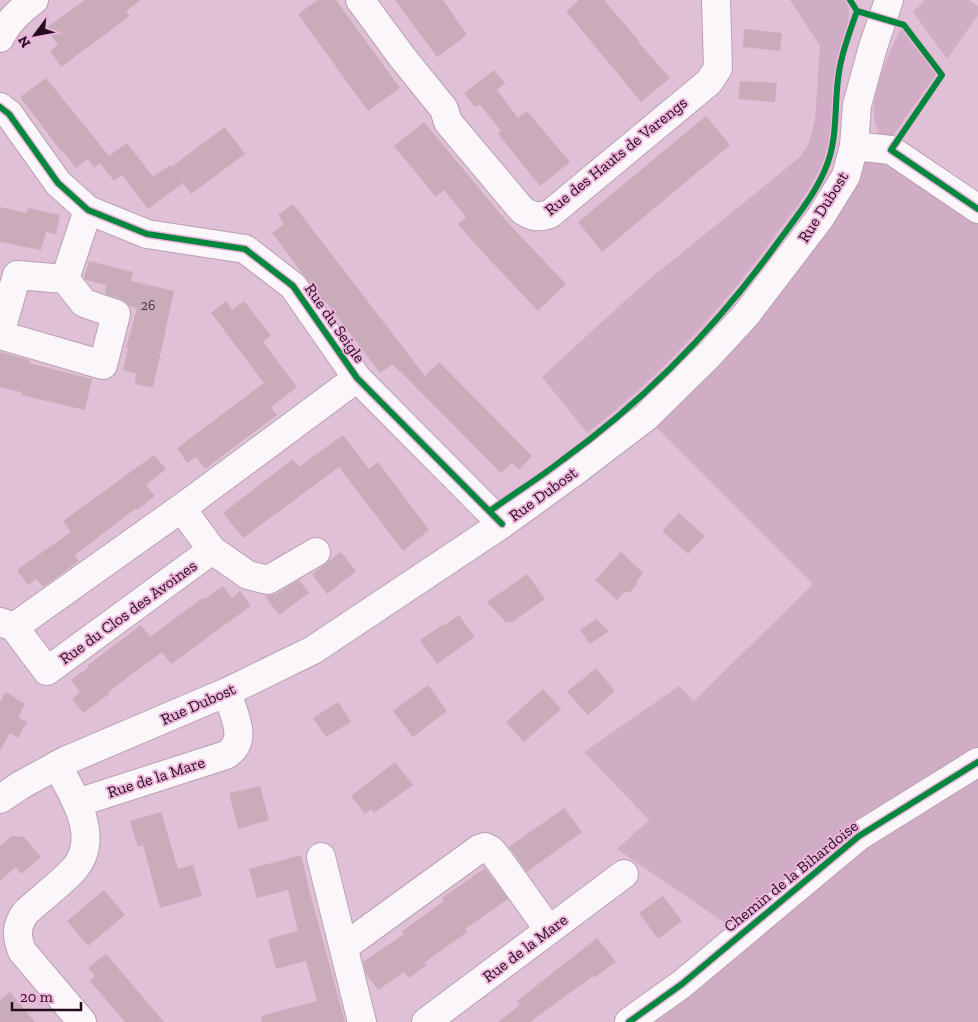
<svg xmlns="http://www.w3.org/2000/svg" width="978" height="1022" font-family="'Zilla Slab',serif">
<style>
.green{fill:#d0acc5}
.building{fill:#c8acba}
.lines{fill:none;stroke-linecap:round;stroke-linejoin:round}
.minor-casing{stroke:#b9a1b2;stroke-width:30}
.secondary-casing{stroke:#b9a1b2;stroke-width:30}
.minor{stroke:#faf6f9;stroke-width:28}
.secondary{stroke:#faf6f9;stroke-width:28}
.cycleway-casing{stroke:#edb3db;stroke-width:9}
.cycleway{stroke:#00873e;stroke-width:6}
.labels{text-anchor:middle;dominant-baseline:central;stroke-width:4;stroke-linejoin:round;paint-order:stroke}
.number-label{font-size:14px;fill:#4c3644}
.street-label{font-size:16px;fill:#230e1d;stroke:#edb3db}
</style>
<rect width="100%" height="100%" fill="#e0c0d6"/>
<path class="green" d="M790 0H845C847 3 849 6 849 10 851 21 839 49 836 62 831 92 834 132 824 159 813 187 793 212 775 236 721 310 660 377 587 433L542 377 641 286 800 157 809 143 815 120 820 46Z
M925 0H969L978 6V15L947 59 913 12Z
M901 29 936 74 894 134 888 137 881 136C861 110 888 55 901 29Z
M854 146 978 209V1022H629L741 934 617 849 649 820 584 752 679 686 694 701 813 584 646 417 709 355Z"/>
<path class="building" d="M85 0H141L126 11 130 16 61 67 50 51 58 45 46 28Z
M318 0H336L400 88 368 111 298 14Z
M395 0H443L467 35 437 57Z
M579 0H604L639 41 638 42 670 78 641 102 566 11Z
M744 29 782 33 780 51 743 47Z
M494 70 505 83 497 90 518 118 527 111 570 162 540 186 498 134 501 131 490 117 479 104 475 107 464 93Z
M46 78 109 156 127 143 153 177 170 165 171 167 225 127 245 154 191 194 183 183 148 209 122 175 114 181 100 163 94 167 88 159 76 168 62 150 61 151 20 97Z
M740 81 777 83 775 102 738 99Z
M706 116 730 145 602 252 578 222Z
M424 122 508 223 566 284 538 311 476 245 458 224 466 217 444 190 436 197 394 146Z
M293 204 425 376 439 362 532 456 519 470 512 463 501 473 400 371 399 372 393 364 380 373 326 302H324L272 233 284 224 278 215Z
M0 207 26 213 28 208 60 215 56 234 46 232 41 250 0 242Z
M89 261 133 272 131 281 174 291 153 388 135 384 136 374 123 370 128 348H126L137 308 129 306 121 299 105 294 106 285 86 280 84 278Z
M226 301 232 310 244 301 271 336 263 342 297 387 271 407 277 415 205 469 196 457 187 463 177 448 264 383 211 313Z
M0 352 29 360V363L92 379 85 410 21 395V392L0 387Z
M343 435 369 469 378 462 429 530 403 551 339 467 243 538 223 513 293 459 299 467Z
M154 455 166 469 146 485 155 496 137 510 136 508 75 555 79 561 43 587 36 579 28 585 17 570 71 532 63 521Z
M679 513 705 536 688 554 662 531Z
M341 552 356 571 327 594 312 574Z
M621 552 643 573 638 579 636 585 630 592H625L617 600 595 580Z
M527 574 545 599 512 622H506L487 602Z
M299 580 309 593 279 615 265 596 276 594Z
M223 586 232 598 240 591 251 606 171 664 162 652 108 692 109 694 83 713 72 699 80 692 71 680 89 667 88 665 141 625 150 637 204 597 205 599Z
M459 615 475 637 437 664 420 640 442 625 443 626Z
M596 619 609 631 590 644 580 630Z
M596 668 615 691 588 715 567 692Z
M428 685 447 711 413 737 393 711Z
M543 689 561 709 524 742 506 722Z
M6 692 25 704 18 717 27 722 18 738 10 733 0 751V702Z
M338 702 351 722 326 737 313 718Z
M395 762 413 785 374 813 371 809 365 814 351 796Z
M260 786 269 820 238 829 229 793Z
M564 808 582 832 527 872 509 847Z
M161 812 178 869 193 865 202 896 160 908 143 845 138 847 130 821Z
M12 836 24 837 41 857 21 874 16 867 0 881V846Z
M301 855 310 893 345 1022H262L261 1016 317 1001 306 961 276 969 268 939 298 931 288 890 257 898 249 869Z
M485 868 508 899 465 929 467 932 424 963 426 966 409 978 404 972 378 990 366 974 363 962 404 934 401 932 444 901 442 898Z
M104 890 125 915 88 946 67 921Z
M663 896 682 921 658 939 639 913Z
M597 938 616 962 594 978 593 976 530 1022H498L520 1005 517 1001Z
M106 954 164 1022H125L90 981 95 976 88 968Z
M10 992 35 1022H0V1000Z"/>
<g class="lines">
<g class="minor-casing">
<path id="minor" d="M360 0 402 57 444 109 448 122 522 210C532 217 539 218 550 214L709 82 718 68 716 0
M0 38C7 22 21 10 34 0
M0 107 9 114 58 183 88 210 147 234 245 249 293 286 357 378 502 524
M854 146 891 150 978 209
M65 279 88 210
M0 333 17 275 65 279 84 303 116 314 103 365 0 335
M212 550 248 575 268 580 316 552
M0 622 14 627 31 615 194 499 357 378
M14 627 47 671 212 550 182 509
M57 765C73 795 101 836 75 868 62 883 41 898 26 912 16 925 16 936 22 951L82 1022
M77 803 226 755C250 740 233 714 227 692
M321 857 362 1022
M344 947 479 849 485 847 491 850 499 860 549 930
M426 1022 624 874
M629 1022 682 984 859 836 978 762"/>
</g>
<g class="secondary-casing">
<path id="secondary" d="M0 799 21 785 65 761 227 692 313 650 502 524 578 469 646 417 709 355 746 315 820 218 846 176 854 146 857 105 873 47 889 0"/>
</g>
<use href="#minor" class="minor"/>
<use href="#secondary" class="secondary"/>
<g class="cycleway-casing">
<path id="cycleway" d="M857 11 904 25 942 75 891 150 978 209
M0 107 9 114 58 183 88 210 147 234 245 249 293 286 357 378 502 524
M490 511C513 494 538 479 561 461 644 401 718 325 778 242 796 217 818 191 828 162 838 133 834 102 839 72 842 51 850 31 857 11L850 0
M629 1022 682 984 859 836 978 762"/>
</g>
<use href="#cycleway" class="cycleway"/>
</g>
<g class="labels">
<g class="number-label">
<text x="148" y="305">26</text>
</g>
<g class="street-label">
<text transform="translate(616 156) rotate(-39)">Rue des Hauts de Varengs</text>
<text transform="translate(823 207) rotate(-58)">Rue Dubost</text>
<text transform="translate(335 323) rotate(55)">Rue du Seigle</text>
<text transform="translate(543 494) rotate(-36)">Rue Dubost</text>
<text transform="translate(128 612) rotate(-36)">Rue du Clos des Avoines</text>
<text transform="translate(198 704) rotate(-24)">Rue Dubost</text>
<text transform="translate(156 777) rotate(-18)">Rue de la Mare</text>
<text transform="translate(791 876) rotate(-39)">Chemin de la Bihardoise</text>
<text transform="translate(525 948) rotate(-37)">Rue de la Mare</text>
</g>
</g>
<g transform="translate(35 35) rotate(238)" stroke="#edb3db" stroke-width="4" paint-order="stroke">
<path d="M0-4L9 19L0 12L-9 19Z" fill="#230e1d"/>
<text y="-8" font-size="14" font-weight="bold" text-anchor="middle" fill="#230e1d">N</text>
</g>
<path d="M12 1002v8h69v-8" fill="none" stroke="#230e1d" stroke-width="2.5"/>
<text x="20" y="1002" font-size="15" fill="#230e1d" stroke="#edb3db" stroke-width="4" paint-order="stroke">20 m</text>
</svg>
